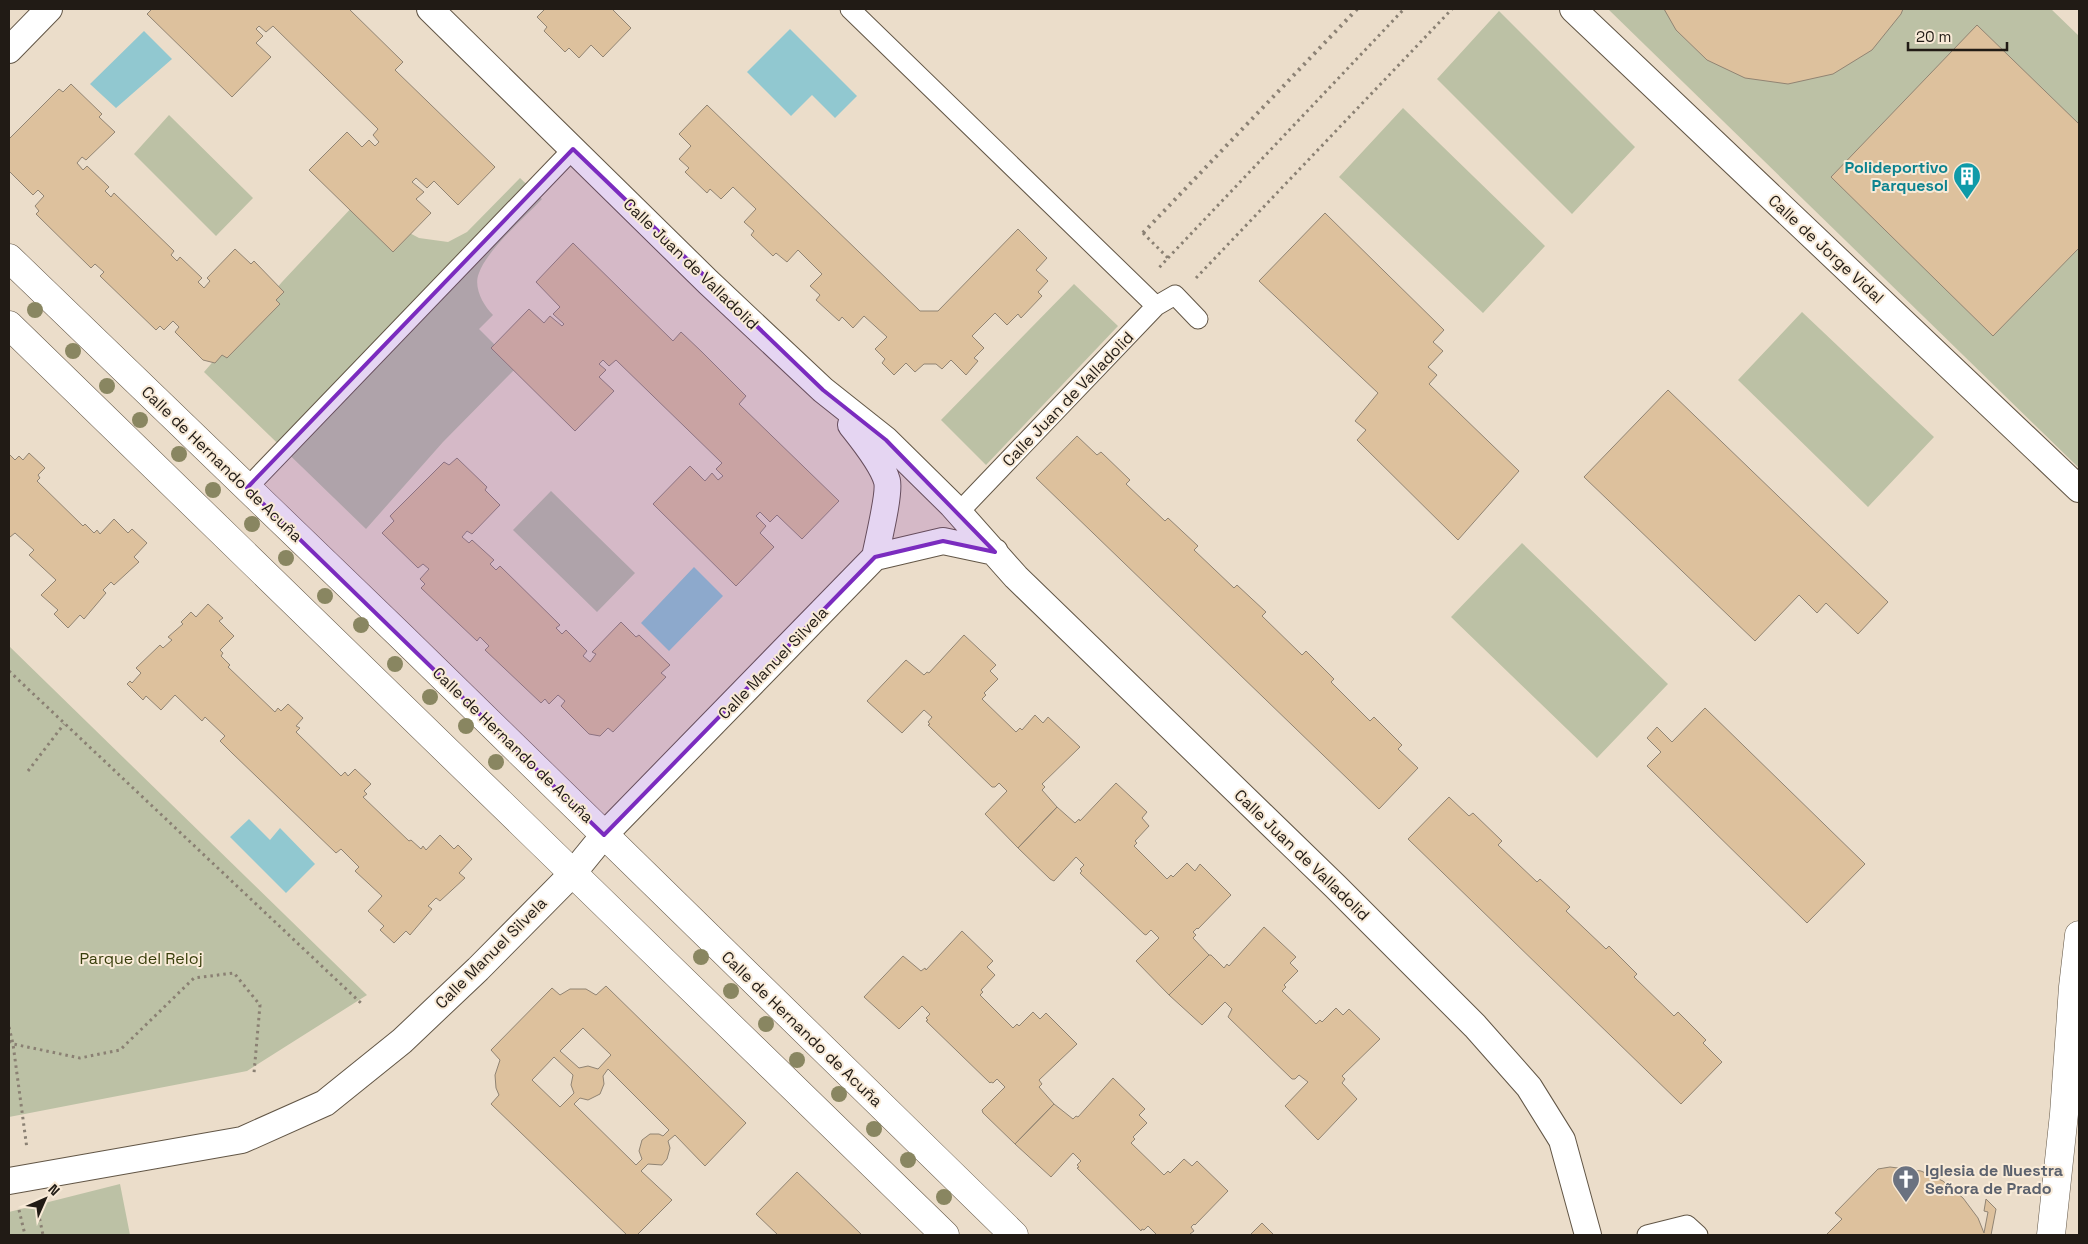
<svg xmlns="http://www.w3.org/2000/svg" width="2088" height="1244" font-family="'Space Grotesk',sans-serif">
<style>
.green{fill:#bcc1a5}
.water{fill:#91c8d0}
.building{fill:#ddc19d;stroke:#918473;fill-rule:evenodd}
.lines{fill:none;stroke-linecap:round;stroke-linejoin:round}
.pedestrian-casing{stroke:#625646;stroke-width:21}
.minor-casing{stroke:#625646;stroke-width:28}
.tertiary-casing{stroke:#625646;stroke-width:29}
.path{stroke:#8a8073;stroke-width:3;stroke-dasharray:2.5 4;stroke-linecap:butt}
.pedestrian{stroke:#fff;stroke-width:19}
.minor{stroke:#fff;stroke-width:26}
.tertiary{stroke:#fff;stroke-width:28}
.rail{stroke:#8c8275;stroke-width:4;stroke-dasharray:2.5 5;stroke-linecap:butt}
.tree{fill:#898661}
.marked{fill:#7b2cbf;fill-opacity:0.2;stroke:#7b2cbf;stroke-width:4;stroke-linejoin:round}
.labels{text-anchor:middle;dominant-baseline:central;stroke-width:4;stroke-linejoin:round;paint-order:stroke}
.culture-label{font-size:16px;font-weight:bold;fill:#0d838f;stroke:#f8ead7;text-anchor:end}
.street-label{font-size:16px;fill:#211b15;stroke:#f8ead7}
.park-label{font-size:16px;fill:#383e0b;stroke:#f8ead7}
.worship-label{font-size:16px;font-weight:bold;fill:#5b616d;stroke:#f8ead7;text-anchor:start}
</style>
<rect width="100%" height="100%" fill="#ebddca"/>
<path class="green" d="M1608 9H2051L2079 36V468Z
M1499 11 1635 147 1572 214 1437 79Z
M1403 108 1545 246 1483 313 1339 177Z
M169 115 253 198 216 236 134 154Z
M520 178 542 199C524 218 487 250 479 273 473 287 483 305 493 315L479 329 517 367 443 442 366 529 204 372 282 282 355 204 419 238 448 242 467 232Z
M1074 284 1118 326 986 465 941 420Z
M1802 312 1934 437 1868 507 1738 380Z
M551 491 635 573 597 612 513 530Z
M1522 543 1668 684 1597 758 1451 617Z
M9 646 367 995 247 1071 9 1117Z
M120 1184 130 1235H9V1212Z"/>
<path class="water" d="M790 29 857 96 835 118 812 95 791 116 747 72Z
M144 31 172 59 116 108 90 84Z
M694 567 723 596 669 651 641 623Z
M249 819 270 840 280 828 315 864 286 893 230 837Z"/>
<path class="building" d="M152 9H349L403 62 395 70 495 167 458 205 434 181 427 188 416 178 412 182 424 192 416 199 431 213 393 252 309 170 347 132 362 147 369 140 375 146 379 142 373 135 378 129 273 26 266 32 259 26 256 29 263 36 256 43 271 57 232 97 147 14Z
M545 9H612L631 28 603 57 591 45 579 58 569 48 565 52 544 31 547 27 537 17Z
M1664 9H1903L1901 14 1872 50 1833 74 1788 84 1745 78 1707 60 1676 30Z
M1977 25 2079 124V248L1993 336 1831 177Z
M71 84 102 114 99 117 115 132 86 160 82 157 77 163 83 170 87 166 109 187 105 191 111 197 114 193 174 251 171 255 177 261 180 257 202 278 198 282 204 288 210 281 207 278 235 249 251 264 254 261 284 292 276 300 280 304 227 358 222 355 215 363 203 360 175 332 179 327 173 321 164 330 160 326 156 330 100 276 104 272 95 264 91 268 36 214 39 211 35 206 44 196 38 190 33 195 9 171V139L59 89 63 92Z
M707 105 920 311H938L1018 229 1047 258 1036 270 1048 281 1038 292 1042 296 1021 318 1018 314 1007 325 995 313 972 336 984 348 974 358 978 361 966 375 951 360 942 369 936 364H924L915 372 906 363 894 375 882 363 885 359 875 349 887 337 864 316 853 328 842 317 839 321 816 300 820 295 810 286 822 274 798 250 787 262 776 253 773 256 751 235 754 231 744 222 756 209 733 187 721 199 710 189 707 193 685 172 689 168 679 159 691 146 679 134Z
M1325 213 1444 330 1433 342 1443 351 1428 367 1437 375 1429 384 1519 471 1458 540 1357 440 1366 430 1355 421 1378 393 1259 281Z
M573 243 673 341 681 332 702 352 746 396 739 404 839 501 802 539 777 515 770 522 760 512 756 516 766 526 760 533 774 547 736 586 653 504 690 466 705 481 712 473 718 480 723 476 716 469 722 463 616 360 609 366 603 360 599 364 606 370 599 377 614 391 575 431 491 348 529 309 544 323 550 316 562 326 564 324 553 314 560 307 536 282Z
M1668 390 1888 602 1858 634 1826 603 1817 613 1799 595 1755 641 1584 477Z
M1077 436 1097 455 1101 452 1130 480 1126 484 1165 521 1168 518 1198 546 1194 550 1234 588 1237 585 1266 612 1262 616 1302 655 1306 651 1334 679 1331 682 1370 721 1374 717 1402 745 1398 749 1418 768 1379 809 1036 478Z
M29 453 45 468 38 475 40 478 37 481 83 526 85 524 94 533 97 530 100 534 114 519 128 533 132 529 147 543 134 557 139 562 114 585 111 582 103 590 106 593 84 619 80 615 68 628 54 614 58 610 41 595 56 580 29 555 34 550 15 533 10 537 9 536V454L15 460 19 456 23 460Z
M457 458 487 487 485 490 500 505 472 534 467 531 462 537 469 543 472 540 494 560 490 564 496 570 500 566 560 625 556 628 562 634 566 630 587 651 583 656 590 662 596 654 592 652 621 622 636 637 639 635 670 665 661 673 666 677 613 732 608 728 600 736 589 734 561 706 565 701 558 695 549 704 545 699 541 703 485 650 489 646 480 637 477 641 421 588 425 584 420 579 429 569 423 564 418 568 382 533 394 521 390 516 444 462 449 465Z
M208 604 223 618 219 621 234 636 220 650 223 653 221 656 230 665 228 667 275 712 278 708 281 711 288 704 303 718 296 726 300 728 296 732 341 776 345 772 348 776 355 769 371 784 364 791 367 794 363 797 409 841 411 840 421 849 423 846 426 850 440 835 454 849 458 845 472 859 459 873 465 878 440 901 436 898 428 906 432 909 410 935 406 931 394 943 380 930 384 926 368 911 382 896 355 871 359 867 341 849 336 853 232 753 220 741 225 736 205 717 202 721 175 695 161 710 146 696 143 700 127 684 130 681 132 683 141 673 136 668 160 645 163 648 172 640 168 637 183 624 181 622 191 612 196 617Z
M964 635 996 665 990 671 998 679 984 693 986 695 982 699 1016 732 1020 728 1022 730 1035 715 1043 723 1048 717 1080 747 1042 784 1045 787 1042 790 1057 807 1018 848 985 814 1007 791 999 783 995 787H992L928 725 930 724 928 722 932 717 924 710 902 733 867 701 906 660 924 675 927 672 929 673Z
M1705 708 1865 864 1807 923 1647 766 1661 752 1647 738 1657 727 1672 742Z
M1116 783 1147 812 1142 818 1149 826 1135 841 1137 843 1134 846 1167 879 1171 875 1173 877 1187 863 1195 871 1200 864 1231 895 1198 929 1197 928 1193 932 1196 935 1193 938 1209 955 1169 995 1136 961 1159 938 1151 930 1146 935 1144 934 1080 873 1082 871 1080 869 1084 865 1076 857 1054 881 1050 879 1018 848 1057 807 1075 823 1079 819 1080 821Z
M1449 797 1469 816 1473 813 1502 841 1498 845 1537 882 1540 879 1570 907 1566 911 1606 949 1609 946 1637 974 1634 977 1674 1016 1678 1012 1706 1040 1703 1043 1722 1062 1681 1104 1408 839Z
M1264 927 1296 957 1290 963 1298 971 1284 985 1286 987 1282 991 1316 1024 1320 1020 1322 1022 1336 1008 1343 1015 1349 1009 1380 1039 1342 1076 1345 1079 1342 1083 1357 1099 1318 1140 1285 1106 1308 1082 1299 1075 1295 1079H1292L1228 1017 1232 1009 1225 1002 1202 1025 1169 995 1209 955H1211L1224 968 1227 964 1229 966Z
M962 931 993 961 987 967 995 975 981 990 983 992 980 995 1013 1028 1017 1024 1019 1026 1033 1012 1040 1019 1046 1013 1077 1044 1039 1080 1042 1084 1039 1087 1054 1104 1015 1144 983 1113 982 1110 1005 1087 997 1079 993 1083 991 1082 990 1083 926 1021 928 1020 926 1018 930 1014 922 1006 899 1029 864 997 903 956 921 971 925 968 926 970Z
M606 986 746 1123 705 1166 675 1135 668 1141 670 1148 667 1159 662 1165 648 1164 641 1171 672 1200 637 1235H627L491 1104 499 1095 496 1088 495 1075 500 1060 491 1050 552 988 560 995 570 989H586L596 995ZM583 1028 611 1055 598 1069 588 1066 579 1068 560 1051ZM554 1057 573 1075 571 1085 574 1093 560 1107 532 1080ZM608 1069 669 1130 663 1136 659 1134H650L642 1140 639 1151 642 1159 636 1165 574 1104 580 1098 588 1100 600 1094 604 1084 603 1076Z
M1113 1078 1145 1109 1139 1115 1147 1123 1133 1137 1135 1139 1131 1143 1164 1175 1168 1171 1170 1173 1184 1159 1192 1166 1197 1161 1228 1191 1195 1225 1194 1224 1191 1227 1194 1231 1190 1234 1192 1235H1155L1156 1234 1148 1226 1144 1230 1142 1229 1141 1231 1077 1168 1079 1167 1077 1165 1081 1161 1073 1153 1051 1177 1015 1144 1054 1104 1073 1119 1076 1116 1078 1117Z
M1890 1167 1921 1171 1943 1181 1963 1198 1978 1218 1984 1233 1988 1212 1984 1211 1986 1199 1996 1209 1991 1235H1826L1842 1219 1835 1213 1878 1169Z
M797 1172 828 1202 862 1235H778L756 1214Z
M1262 1223 1274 1235H1250Z"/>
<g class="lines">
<g class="pedestrian-casing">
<path id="pedestrian" d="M850 9 1156 306
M247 488 573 149
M959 512 1156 306 1175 295 1198 319
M1647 1235 1687 1225 1698 1235"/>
</g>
<g class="minor-casing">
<path id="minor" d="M430 9 708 282 823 390 886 440 952 505 1016 577 1335 886 1475 1026 1529 1087 1562 1140 1588 1235
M1573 9 2079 489
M9 50 49 9
M851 425C862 439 882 463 887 481 890 493 878 542 875 557
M9 1181 242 1140 325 1103 402 1041 478 969 573 873 604 835 875 557 943 541 995 552"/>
</g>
<g class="tertiary-casing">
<path id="tertiary" d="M9 258 402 637 1014 1235
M9 325 945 1235
M2051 1235 2064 1114 2073 987 2079 935"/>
</g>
<path class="path" d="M1143 233 1168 258 1157 270
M1168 258 1404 9
M1196 278 1452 9
M9 671 362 1004
M28 771 64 724
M9 1027 13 1044 27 1149
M9 1041 13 1044 80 1058 120 1050 194 978 234 973 260 1005 254 1073
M37 1206 43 1235
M19 1210 25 1235"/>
<use href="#pedestrian" class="pedestrian"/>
<use href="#minor" class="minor"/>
<use href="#tertiary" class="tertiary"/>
<path class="rail" d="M1143 233 1357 9"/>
</g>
<g class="tree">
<circle cx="35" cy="310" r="8"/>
<circle cx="73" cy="351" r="8"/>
<circle cx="107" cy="386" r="8"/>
<circle cx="140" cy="420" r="8"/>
<circle cx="179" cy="454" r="8"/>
<circle cx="213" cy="490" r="8"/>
<circle cx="252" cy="524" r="8"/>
<circle cx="286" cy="558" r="8"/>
<circle cx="325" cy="596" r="8"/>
<circle cx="361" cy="625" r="8"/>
<circle cx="395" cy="664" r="8"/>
<circle cx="430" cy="697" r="8"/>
<circle cx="466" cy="726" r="8"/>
<circle cx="496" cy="762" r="8"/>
<circle cx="701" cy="957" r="8"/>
<circle cx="731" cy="991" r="8"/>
<circle cx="766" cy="1024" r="8"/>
<circle cx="797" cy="1060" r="8"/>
<circle cx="839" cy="1094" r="8"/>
<circle cx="874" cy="1129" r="8"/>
<circle cx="908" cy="1160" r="8"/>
<circle cx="944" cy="1197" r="8"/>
</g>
<path class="marked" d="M573 149 823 390 886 440 995 552 943 541 875 557 604 835 247 488Z"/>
<defs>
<g id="building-pin" transform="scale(1.4375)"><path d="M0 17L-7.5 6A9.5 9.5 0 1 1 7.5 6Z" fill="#0f9aa8" stroke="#f8ead7"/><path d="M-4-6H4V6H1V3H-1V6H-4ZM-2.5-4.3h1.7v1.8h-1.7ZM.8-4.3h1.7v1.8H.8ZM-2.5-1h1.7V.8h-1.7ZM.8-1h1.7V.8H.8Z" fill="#fff"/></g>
<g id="church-pin" transform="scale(1.4375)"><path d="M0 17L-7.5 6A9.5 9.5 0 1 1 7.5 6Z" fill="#6b7280" stroke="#f8ead7"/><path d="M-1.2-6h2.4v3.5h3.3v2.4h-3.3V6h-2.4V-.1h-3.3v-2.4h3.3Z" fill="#fff"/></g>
</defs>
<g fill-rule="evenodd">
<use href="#building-pin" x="1967" y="176"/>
<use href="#church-pin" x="1906" y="1179"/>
</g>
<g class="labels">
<g class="culture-label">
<text x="1948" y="167">Polideportivo<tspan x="1948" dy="18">Parquesol</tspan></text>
</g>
<g class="street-label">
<text transform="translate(1826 249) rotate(43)">Calle de Jorge Vidal</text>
<text transform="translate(691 264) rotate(44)">Calle Juan de Valladolid</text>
<text transform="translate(1068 399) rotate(-46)">Calle Juan de Valladolid</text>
<text transform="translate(222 464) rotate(44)">Calle de Hernando de Acuña</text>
<text transform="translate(773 663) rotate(-46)">Calle Manuel Silvela</text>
<text transform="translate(513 745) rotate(44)">Calle de Hernando de Acuña</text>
<text transform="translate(1302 855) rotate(44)">Calle Juan de Valladolid</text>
<text transform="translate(491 953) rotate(-45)">Calle Manuel Silvela</text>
<text transform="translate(802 1029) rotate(44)">Calle de Hernando de Acuña</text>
</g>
<g class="park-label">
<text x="141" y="958">Parque del Reloj</text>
</g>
<g class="worship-label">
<text x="1925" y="1170">Iglesia de Nuestra<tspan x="1925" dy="18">Señora de Prado</tspan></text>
</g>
</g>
<rect width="2088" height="1244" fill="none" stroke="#211b15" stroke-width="20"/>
<g transform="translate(45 1199) rotate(45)" stroke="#f8ead7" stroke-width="4" paint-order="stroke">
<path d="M0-4L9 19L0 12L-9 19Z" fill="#211b15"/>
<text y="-8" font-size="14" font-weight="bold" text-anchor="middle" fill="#211b15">N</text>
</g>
<path d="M1908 42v8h99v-8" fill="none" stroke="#211b15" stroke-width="2.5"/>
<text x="1916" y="42" font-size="15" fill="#211b15" stroke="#f8ead7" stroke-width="4" paint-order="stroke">20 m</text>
</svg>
